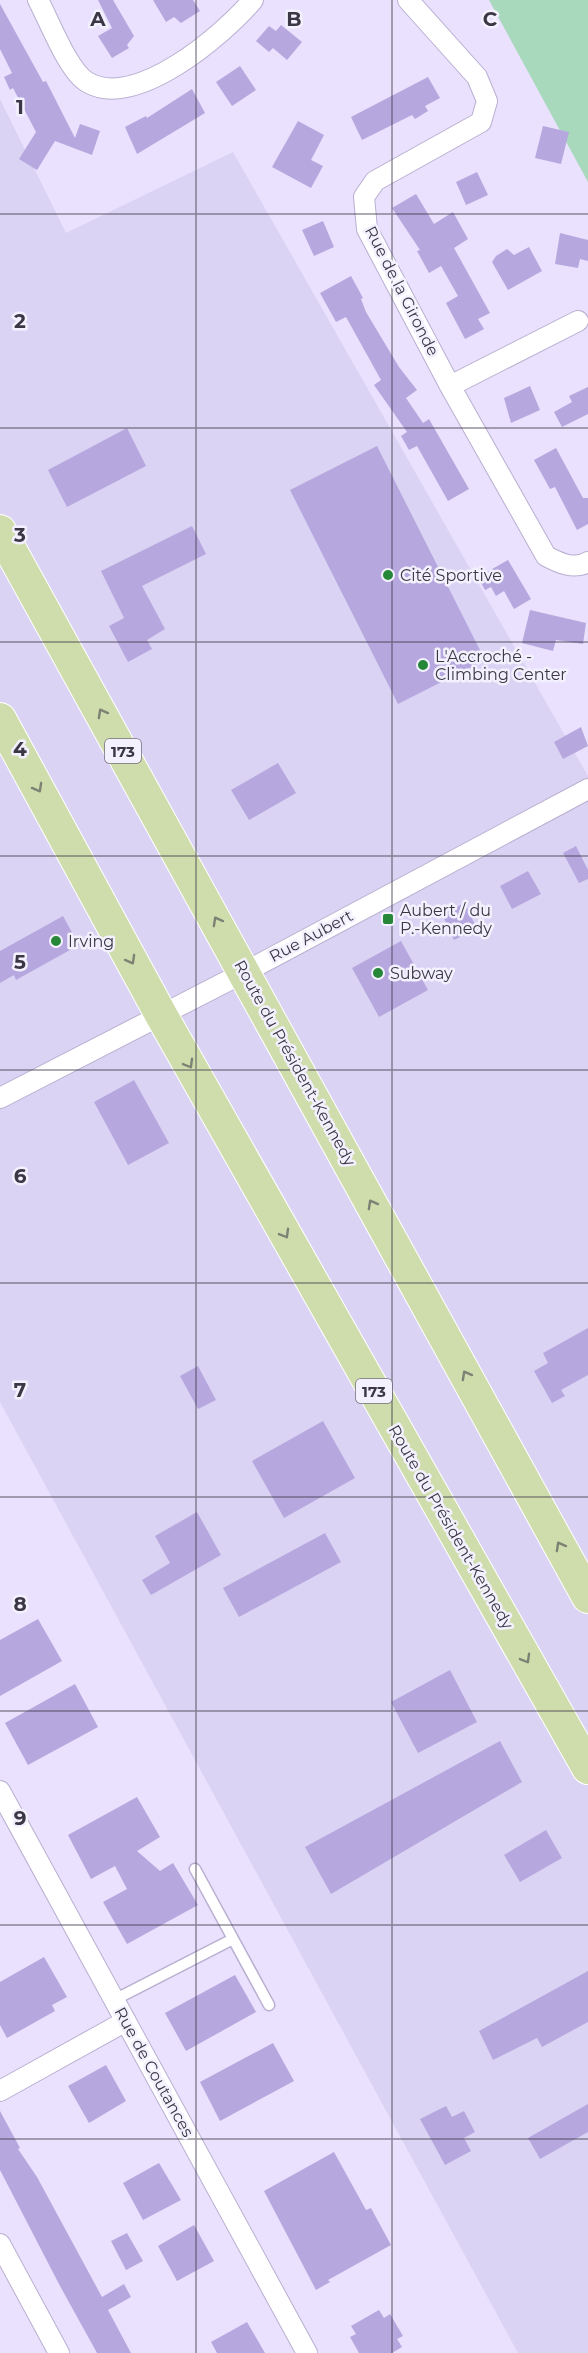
<svg xmlns="http://www.w3.org/2000/svg" width="588" height="2353" font-family="Montserrat,sans-serif">
<style>
.built{fill:#dbd3f4}
.green{fill:#a9d9bc}
.building{fill:#b6a8de}
.lines{fill:none;stroke-linecap:round;stroke-linejoin:round}
.lane-casing{stroke:#b9afd1;stroke-width:13}
.street-casing{stroke:#b9afd1;stroke-width:22}
.primary-casing{stroke:#fff;stroke-width:34}
.lane{stroke:#fff;stroke-width:10}
.street{stroke:#fff;stroke-width:20}
.primary{stroke:#cfddad;stroke-width:32}
.oneway{stroke:#7e8274}
.grid{fill:none;stroke:#3c3745;stroke-width:1.5;stroke-opacity:0.55}
.poi-dot{fill:#278739;stroke:#f4f1ff;stroke-width:2}
.labels{text-anchor:middle;dominant-baseline:central;stroke-width:5;stroke-linejoin:round;paint-order:stroke}
.shield{fill:#f4f1ff;stroke:#736f7d;stroke-width:1.5}
.shield-label{font-size:15px;font-weight:bold;fill:#3c3745}
.street-label{font-size:16px;fill:#3c3745;stroke:#f4f1ff}
.poi-label{font-size:16px;fill:#3c3745;stroke:#f4f1ff;text-anchor:start}
.grid-label{font-size:20px;text-anchor:middle;font-weight:bold;fill:#3c3745;stroke:#f4f1ff;stroke-width:5;stroke-linejoin:round;paint-order:stroke}
</style>
<rect width="100%" height="100%" fill="#e9e1fd"/>
<path class="built" d="M0 99 66 233 233 152 588 776V2353H518L0 1402Z"/>
<path class="green" d="M489 0H588V182Z"/>
<path class="building" d="M98 0H113L134 36 127 45 129 48 112 58 98 36 112 28Z
M153 0H193L200 11 181 23 174 17 166 22Z
M0 4 43 82 46 81 75 138 80 124 100 131 92 155 55 141 37 170 19 159 36 132 13 88 10 90 4 77 12 73 0 49Z
M281 25 302 42 287 60 273 48 269 52 256 41 269 26 276 31Z
M240 66 256 90 232 106 216 82Z
M428 77 440 98 425 106 428 111 415 119 412 115 362 140 351 117Z
M192 89 205 113 137 154 125 127 146 116 147 118Z
M298 121 324 135 311 160 323 166 311 188 272 167Z
M543 126 569 132 561 164 535 158Z
M477 172 488 195 466 205 456 182Z
M416 194 434 224 453 212 468 239 454 248 490 313 478 319 484 329 465 339 446 303 458 296 441 266 429 273 417 251 420 250 392 208Z
M323 221 334 247 314 256 302 230Z
M560 233 588 240V261L580 259 578 268 555 264Z
M529 247 542 271 508 290 492 262 496 256 507 249 514 255Z
M351 276 363 298 361 299 366 312 399 367 417 390 406 398 423 423 429 419 469 489 448 501 417 446 409 450 401 436 407 432 374 385 381 380 346 317 336 322 320 293Z
M530 386 540 410 511 423 504 398Z
M588 387V414L562 427 554 412 572 402 569 396Z
M127 428 146 466 67 507 48 470Z
M377 446 485 660 398 704 290 490Z
M556 448 583 498H588V524L577 530 555 487 550 489 534 460Z
M192 526 206 554 142 586 165 629 147 640 152 649 128 662 109 626 124 618 101 571Z
M508 560 531 599 514 609 504 591 496 596 491 587 485 590 478 577Z
M530 610 586 623 583 644 556 640 553 651 522 643Z
M581 727 588 746 563 759 554 742Z
M278 763 296 793 249 820 231 790Z
M576 846 588 870V879L579 883 563 853Z
M528 871 541 894 512 909 500 886Z
M465 903 477 929 454 940 442 914Z
M63 916 79 945 16 980 14 975 0 983V951Z
M401 941 428 990 379 1017 352 968Z
M134 1080 169 1143 128 1165 94 1102Z
M588 1328V1375L561 1390 565 1396 552 1403 534 1371 548 1363 543 1353Z
M198 1366 216 1400 198 1409 180 1376Z
M323 1421 355 1478 284 1518 252 1461Z
M197 1512 221 1555 151 1595 142 1580 170 1563 155 1536Z
M325 1533 341 1562 239 1617 223 1588Z
M38 1619 62 1661 0 1696V1640Z
M450 1670 477 1722 418 1753 391 1702Z
M75 1684 98 1727 28 1765 5 1723Z
M500 1741 522 1782 331 1894 305 1847Z
M137 1797 160 1837 137 1851 160 1871 173 1863 198 1905 127 1944 103 1902 127 1889 115 1866 91 1879 68 1835Z
M546 1830 562 1858 520 1882 504 1855Z
M44 1957 67 1997 52 2005 55 2011 7 2038 0 2025V1982Z
M588 1971V2022L542 2047 537 2038 493 2060 479 2031Z
M235 1975 256 2012 186 2051 165 2013Z
M273 2043 294 2081 220 2121 200 2082Z
M106 2065 126 2101 89 2123 68 2086Z
M588 2104V2132L540 2159 528 2138Z
M446 2106 452 2117 464 2111 475 2132 464 2138 471 2151 445 2165 420 2119Z
M0 2111 20 2148 18 2149 37 2177 102 2297 124 2284 131 2297 108 2310 131 2353H97L60 2286 0 2170Z
M334 2152 366 2210 371 2208 391 2245 328 2280 330 2282 316 2290 264 2191Z
M159 2163 181 2200 143 2220 123 2183Z
M194 2225 214 2261 177 2281 158 2246Z
M127 2233 143 2261 126 2270 111 2241Z
M379 2310 384 2318 390 2314 403 2336 397 2339 402 2347 392 2353H359L350 2337 356 2334 351 2326Z
M247 2322 265 2353H217L211 2342Z"/>
<g class="lines">
<g class="lane-casing">
<path id="lane" d="M195 1869 269 2005
M114 2000 233 1939"/>
</g>
<g class="street-casing">
<path id="street" d="M38 0C49 20 68 71 87 82 135 111 223 35 253 0
M408 0 477 77 487 101 481 122 375 181 364 197 367 229 450 386 546 556C559 563 574 570 588 562
M450 386 578 321
M0 1098 245 972 588 789
M0 1791 307 2353
M0 2091 126 2021
M0 2244 59 2353"/>
</g>
<g class="primary-casing">
<path id="primary" d="M0 531 588 1597
M0 719 160 1013 588 1768"/>
</g>
<use href="#lane" class="lane"/>
<use href="#street" class="street"/>
<use href="#primary" class="primary"/>
</g>
<defs><path id="oneway-chevron" d="M-2-3.5L2.5 0L-2 3.5" fill="none" stroke-width="1.6" stroke-linecap="round" stroke-linejoin="round" transform="scale(1.5)"/></defs>
<g class="oneway">
<use href="#oneway-chevron" transform="translate(102 713) rotate(-119)"/>
<use href="#oneway-chevron" transform="translate(38 788) rotate(61)"/>
<use href="#oneway-chevron" transform="translate(217 921) rotate(-119)"/>
<use href="#oneway-chevron" transform="translate(131 960) rotate(61)"/>
<use href="#oneway-chevron" transform="translate(189 1064) rotate(60)"/>
<use href="#oneway-chevron" transform="translate(372 1204) rotate(-119)"/>
<use href="#oneway-chevron" transform="translate(285 1234) rotate(60)"/>
<use href="#oneway-chevron" transform="translate(466 1375) rotate(-119)"/>
<use href="#oneway-chevron" transform="translate(560 1546) rotate(-119)"/>
<use href="#oneway-chevron" transform="translate(526 1659) rotate(60)"/>
</g>
<path class="grid" d="M196 0V2353M392 0V2353M0 214H588M0 428H588M0 642H588M0 856H588M0 1070H588M0 1283H588M0 1497H588M0 1711H588M0 1925H588M0 2139H588"/>
<g class="poi-dot">
<circle cx="388" cy="575" r="6"/>
<circle cx="423" cy="665" r="6"/>
<rect x="382" y="913" width="12" height="12" rx="3"/>
<circle cx="56" cy="941" r="6"/>
<circle cx="378" cy="973" r="6"/>
</g>
<g class="labels">
<g class="shield">
<rect x="105" y="739" width="36" height="24" rx="4.5"/>
<rect x="356" y="1379" width="36" height="24" rx="4.5"/>
</g>
<g class="shield-label">
<text x="123" y="751">173</text>
<text x="374" y="1391">173</text>
</g>
<g class="street-label">
<text transform="translate(402 291) rotate(63)">Rue de la Gironde</text>
<text transform="translate(311 936) rotate(-28)">Rue Aubert</text>
<text transform="translate(295 1063) rotate(61)">Route du Président-Kennedy</text>
<text transform="translate(451 1527) rotate(60)">Route du Président-Kennedy</text>
<text transform="translate(154 2072) rotate(61)">Rue de Coutances</text>
</g>
<g class="poi-label">
<text x="400" y="575">Cité Sportive</text>
<text x="435" y="656">L'Accroché -<tspan x="435" dy="18">Climbing Center</tspan></text>
<text x="400" y="910">Aubert / du<tspan x="400" dy="18">P.-Kennedy</tspan></text>
<text x="68" y="941">Irving</text>
<text x="390" y="973">Subway</text>
</g>
</g>
<g class="grid-label">
<text x="98" y="26">A</text>
<text x="294" y="26">B</text>
<text x="490" y="26">C</text>
<text x="20" y="114">1</text>
<text x="20" y="328">2</text>
<text x="20" y="542">3</text>
<text x="20" y="756">4</text>
<text x="20" y="969">5</text>
<text x="20" y="1183">6</text>
<text x="20" y="1397">7</text>
<text x="20" y="1611">8</text>
<text x="20" y="1825">9</text>
</g>
</svg>
